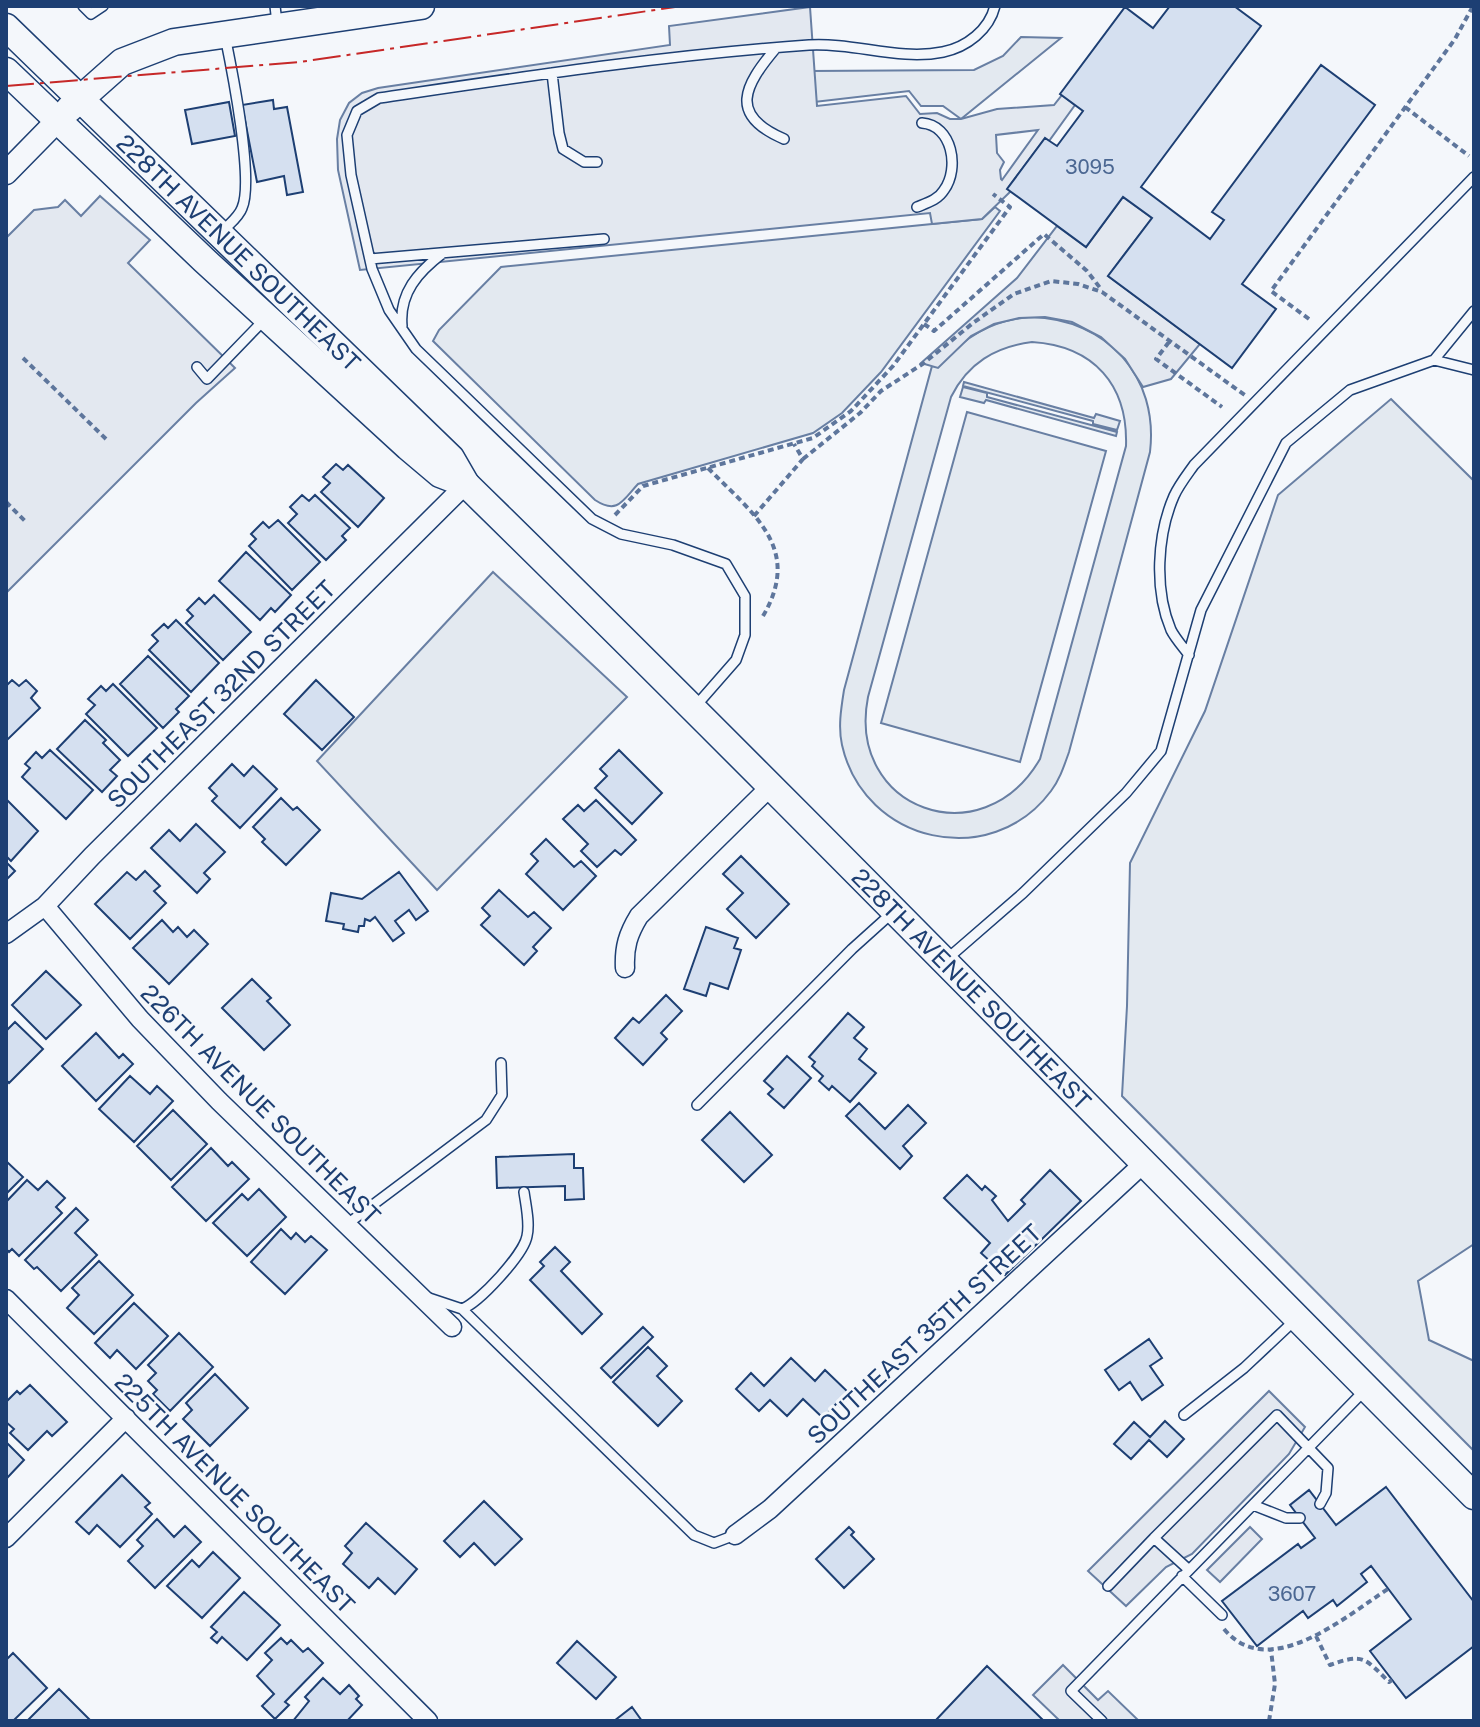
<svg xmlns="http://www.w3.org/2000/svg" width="1480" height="1727" font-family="'Public Sans',sans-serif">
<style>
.green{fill:#e3e9f0;stroke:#687fa3;stroke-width:2;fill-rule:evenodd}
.parking{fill:#e3e8f0;stroke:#687fa3;stroke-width:2;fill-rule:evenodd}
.building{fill:#d5e0f0;stroke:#1d3f73;stroke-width:2}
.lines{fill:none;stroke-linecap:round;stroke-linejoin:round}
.service-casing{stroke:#1d3f73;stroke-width:12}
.minor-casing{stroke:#1d3f73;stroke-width:21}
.tertiary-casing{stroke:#1d3f73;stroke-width:25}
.secondary-casing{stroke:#1d3f73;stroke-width:29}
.path{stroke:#5e769c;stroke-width:4;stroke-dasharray:6 4;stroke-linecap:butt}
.service{stroke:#f4f7fb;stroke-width:9}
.minor{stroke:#f4f7fb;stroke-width:18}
.tertiary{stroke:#f4f7fb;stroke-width:22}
.secondary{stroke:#f4f7fb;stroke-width:26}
.power{stroke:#c62828;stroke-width:2;stroke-dasharray:28 6 4 6;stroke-linecap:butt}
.labels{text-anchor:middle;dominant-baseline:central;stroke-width:6;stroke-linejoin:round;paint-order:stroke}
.number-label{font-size:20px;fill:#4b6792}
.street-label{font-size:24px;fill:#1d3f73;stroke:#f4f7fb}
</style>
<rect width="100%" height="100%" fill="#f4f7fb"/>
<path class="green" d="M1021 37 1061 38 961 119 943 106H921L909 91 762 108 810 71 974 70 1003 56Z
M995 207 1000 211 881 372 842 413 813 433 638 484C623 500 618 515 595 500L433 341 439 330 501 267 982 219Z
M1031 317C1107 319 1159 376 1150 452L1069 752C1064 766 1060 779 1051 791 991 872 864 843 842 745 838 727 841 709 844 690L932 366 938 367C963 337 992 320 1031 317ZM1032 342C1094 346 1128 385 1126 446L1040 759C982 859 846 809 868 697L951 397C968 363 995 347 1032 342Z
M964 382 1094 418 1096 414 1120 421 1117 430 1093 424V421L963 386Z
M963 387 987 393V397L1117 432 1116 436 986 400 984 403 960 397Z
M1391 399 1474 481V1244L1418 1281 1429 1340 1474 1361V1451L1122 1096 1127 1006 1130 863 1205 711 1278 495Z
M967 412 1106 451 1020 762 881 723Z
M493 572 627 697 437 890 317 761Z"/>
<path class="parking" d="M810 7 817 106 906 96 920 114 937 113 950 119H961L997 109 1054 105 1062 95 1075 105 1049 141 1045 138 1008 188 1011 191 982 219 932 224 930 213 360 270 338 170 337 139 340 120 349 103 362 93 378 88 670 45 669 26ZM1038 130 1002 180 1001 179 1000 170 1004 162 997 153 996 135Z
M100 196 150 240 128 263 235 368 196 403 6 593V238L34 210 58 207 65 200 81 216Z
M1123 197 1152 218 1108 276 1200 344 1171 379 1143 387 1125 359 1101 337 1072 322 1045 317 1019 318 994 324 971 336 938 368 921 363 1017 278 1057 226 1086 247Z
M1269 1391 1305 1427 1289 1454 1192 1554 1166 1567 1126 1606 1088 1571Z
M1250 1527 1262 1539 1220 1582 1207 1570Z
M1063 1665 1098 1700 1108 1691 1139 1721H1060L1033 1695Z"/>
<path class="building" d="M1170 6H1234L1261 26 1141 187 1210 239 1224 220 1212 212 1321 65 1375 105 1242 284 1276 309 1232 368 1108 276 1152 218 1123 197 1086 247 1007 189 1045 138 1057 146 1083 111 1060 94 1125 7 1153 28Z
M273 100 274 109 287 107 303 192 287 195 284 176 257 182 242 105Z
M229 102 235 136 192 144 185 110Z
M336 464 343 470 348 465 384 498 358 527 321 492 330 483 323 477Z
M302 495 309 501 315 495 350 528 342 536 346 540 326 560 288 523 297 514 290 507Z
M278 520 320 562 292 590 249 546 256 539 251 534 263 522 269 528Z
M246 552 291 595 275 612 271 608 260 620 219 581Z
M214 595 251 632 223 660 186 623 193 616 187 610 199 598 205 604Z
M176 620 219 663 191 692 149 650 158 641 152 635 164 624 168 628Z
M148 656 189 696 176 709 179 712 163 728 120 684Z
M12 680 19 686 26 680 37 691 31 698 40 708 6 741V686Z
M316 680 354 717 322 750 284 714Z
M113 684 157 728 128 756 86 714 95 705 88 699 101 686 106 691Z
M85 720 106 740 103 743 120 760 110 770 117 776 102 792 57 749Z
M50 750 93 790 66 819 22 777 30 768 25 764 36 752 42 758Z
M619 750 662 793 632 824 595 788 607 776 600 769Z
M232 764 244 776 253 766 277 789 240 828 212 801 217 796 209 788Z
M281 798 293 810 297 807 320 830 286 865 262 842 265 839 253 827Z
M6 799 38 831 11 861 6 856Z
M596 800 636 840 621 855 615 850 597 867 581 851 588 844 563 819 578 805 584 811Z
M196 824 225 852 204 873 210 879 197 893 151 848 169 830 180 841Z
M546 839 574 867 581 861 596 876 563 910 526 874 538 861 531 854Z
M741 856 789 904 756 938 727 909 743 893 723 874Z
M6 862 15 871 6 880Z
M145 871 160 886 154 891 166 903 130 939 95 904 127 872 136 880Z
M399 872 428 911 416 920 409 910 395 921 404 933 393 941 375 917 370 921 365 919 364 926H359L358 932 343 929 344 924 326 921 331 893 362 899Z
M499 890 528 917 534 912 551 928 533 947 537 951 524 965 481 925 490 916 482 908Z
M162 920 173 932 178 927 187 937 194 930 208 944 169 984 133 948Z
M706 927 738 938 734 948 741 950 728 989 710 983 706 996 684 989Z
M46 971 81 1005 46 1039 12 1005Z
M252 979 271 998 267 1001 290 1025 264 1050 222 1008Z
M666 995 682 1011 661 1033 667 1039 643 1065 615 1038 633 1018 639 1023Z
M848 1013 864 1027 854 1038 867 1049 859 1059 876 1073 850 1102 832 1086 829 1090 819 1081 823 1076 812 1066 815 1062 809 1057Z
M15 1022 43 1049 9 1083 6 1080V1027L8 1029Z
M96 1033 119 1058 123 1054 133 1064 96 1101 62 1066Z
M787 1056 811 1078 784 1108 768 1094 773 1089 764 1081Z
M130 1076 150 1094 157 1086 173 1101 134 1142 99 1109Z
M859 1103 885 1129 908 1105 926 1123 903 1146 912 1156 900 1169 846 1116Z
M173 1110 207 1144 171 1180 137 1146Z
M730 1112 772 1155 744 1182 702 1140Z
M211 1148 228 1166 232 1162 249 1179 206 1221 172 1187Z
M574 1154V1168H583L584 1199 565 1200V1186L497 1188 496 1157Z
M6 1161 23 1177 6 1194Z
M1050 1170 1081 1201 1005 1275 981 1253 990 1243 944 1198 967 1175 982 1190 985 1186 996 1196 992 1200 1008 1221 1025 1204 1021 1200Z
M27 1180 38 1190 47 1181 65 1198 56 1207 62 1213 19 1256 12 1249 9 1252 6 1249V1202Z
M259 1189 286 1217 247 1256 213 1223 242 1194 248 1200Z
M76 1208 88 1220 75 1233 97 1255 61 1291 37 1267 34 1269 25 1260Z
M281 1229 291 1239 296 1233 305 1242 311 1236 327 1250 285 1294 251 1262Z
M555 1247 570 1262 561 1271 602 1314 582 1334 530 1280 544 1266 540 1262Z
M99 1261 133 1295 94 1334 67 1308 79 1295 72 1288Z
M134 1303 168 1336 136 1369 117 1350 110 1358 95 1343Z
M643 1327 653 1337 611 1378 601 1368Z
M179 1333 213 1367 170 1411 153 1394 157 1390 148 1381 156 1373 148 1365Z
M1149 1339 1162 1358 1150 1366 1163 1385 1142 1400 1130 1382 1119 1390 1105 1370Z
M648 1347 667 1366 657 1376 682 1401 658 1426 613 1382Z
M791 1358 815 1381 825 1370 851 1395 840 1406 837 1403 823 1418 803 1399 787 1416 770 1400 759 1411 736 1389 751 1373 764 1386Z
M215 1374 248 1408 210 1446 183 1419 192 1410 186 1403Z
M30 1385 67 1422 52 1436 47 1431 28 1450 10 1433 14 1429 6 1422V1402L17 1391 20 1394Z
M1165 1421 1184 1439 1167 1457 1149 1440 1131 1459 1114 1444 1134 1422 1150 1437Z
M6 1442 24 1460 8 1477 6 1475Z
M122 1475 150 1503 145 1507 152 1514 120 1547 97 1525 89 1534 76 1522Z
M1386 1487 1474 1602V1646L1406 1698 1370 1651 1411 1619 1371 1566 1361 1574 1367 1582 1337 1606 1333 1600 1308 1618 1303 1611 1257 1646 1222 1601 1298 1544 1301 1548 1315 1538 1290 1505 1309 1490 1336 1525Z
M484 1501 522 1539 495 1565 474 1543 460 1557 444 1541Z
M157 1519 174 1537 185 1526 201 1542 155 1588 128 1561 143 1546 137 1540Z
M366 1523 417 1569 395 1594 378 1578 369 1588 343 1564 352 1553 345 1546Z
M849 1527 854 1532 851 1535 874 1559 844 1588 816 1559Z
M213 1552 240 1578 202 1618 167 1586 192 1560 199 1567Z
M244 1592 280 1625 247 1660 222 1637 217 1643 211 1638 217 1632 211 1627Z
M281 1638 287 1644 291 1640 303 1652 308 1648 323 1663 285 1702 289 1705 275 1719 262 1706 274 1694 257 1676 272 1660 265 1653Z
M577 1641 616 1677 596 1699 557 1663Z
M13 1653 47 1688 13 1721H6V1660Z
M987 1666 1044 1721H935Z
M323 1678 340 1694 349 1685 359 1696 356 1699 362 1705 347 1721H293L309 1701 305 1697Z
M59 1689 91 1721H27Z
M632 1707 642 1721H614Z"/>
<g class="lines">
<g class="service-casing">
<path id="service" d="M83 6 91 14 103 6
M275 6 277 23
M776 48C744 86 728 115 784 139
M552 73 559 133 563 149 584 162H597
M917 207C927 203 938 200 944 190 960 168 952 125 922 123
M222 232C228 225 239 217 242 208 254 181 232 70 225 36
M370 259 604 239
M402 326C399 293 418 272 443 253
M1434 360 1474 370
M197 367 207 379 264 320
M1189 655C1183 647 1175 638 1171 630 1154 590 1157 535 1174 496 1179 485 1187 475 1194 465L1474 177
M694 708 736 660 745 635V596L726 564 673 545 621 534 592 519 416 349 389 310 372 269 351 175 347 135 357 111 379 98C522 77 665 55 809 45 853 42 899 61 943 52 967 47 989 30 995 6
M947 959 1023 893 1126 793 1161 751 1201 610 1286 443 1350 390 1434 360 1474 311
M697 1105 852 949 892 913
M346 1225 486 1120 502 1095 501 1063
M429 1298 462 1309C479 1303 524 1254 527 1236 530 1223 526 1206 524 1192
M462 1309 694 1535 714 1543 735 1535
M1184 1415 1244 1368 1294 1321
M1253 1505 1286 1518H1300
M1154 1538 1277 1415 1328 1468 1326 1493 1320 1504
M1182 1576 1222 1615
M1108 1586 1154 1538 1188 1569
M1102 1721 1071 1691 1364 1391"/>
</g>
<g class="minor-casing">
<path id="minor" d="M45 906 140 1019 219 1101 452 1327
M6 934 45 906 92 856 466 484
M625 968C624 947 628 934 639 916L772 785
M6 1299 428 1721
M735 1535 770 1509 1143 1164
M6 1538 126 1418"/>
</g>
<g class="tertiary-casing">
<path id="tertiary" d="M6 173 58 120"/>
</g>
<g class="secondary-casing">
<g id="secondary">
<path id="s1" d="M6 27 451 458 466 484C806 817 1138 1159 1474 1496"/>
<path d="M6 71 204 260 408 447 440 474 466 484"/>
<path d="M69 109 122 62 174 42 421 6"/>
</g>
</g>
<path class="path" d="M1405 107 1469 156
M1309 319 1271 291 1455 39 1473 6
M924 324 934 331 1044 234 1087 271 1101 289
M1169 342 1156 359 1222 407
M23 358 106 439
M803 459 860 413 881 391 924 363 973 323 1014 294 1051 281 1078 284 1102 292 1246 396
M708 468C753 514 803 548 763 616
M6 502 25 521
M615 515 643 486 813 438 851 411 893 366 1010 207 993 194
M754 516 803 459 794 444
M1224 1629C1269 1683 1346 1616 1388 1589
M1316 1636 1330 1665C1363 1653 1365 1658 1389 1682L1392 1680
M1269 1721 1275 1684 1271 1650"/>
<use href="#service" class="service"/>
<use href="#minor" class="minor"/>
<use href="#tertiary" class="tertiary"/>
<use href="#secondary" class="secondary"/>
<path class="power" d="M6 86 300 62 682 6"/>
</g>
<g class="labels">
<g class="number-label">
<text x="1090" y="167">3095</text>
<text x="1292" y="1594">3607</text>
</g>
<g class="street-label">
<text stroke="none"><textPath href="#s1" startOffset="324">228TH AVENUE SOUTHEAST</textPath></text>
<text transform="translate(221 694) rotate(-45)">SOUTHEAST 32ND STREET</text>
<text stroke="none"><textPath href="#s1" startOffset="1364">228TH AVENUE SOUTHEAST</textPath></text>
<text transform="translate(261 1104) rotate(45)">226TH AVENUE SOUTHEAST</text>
<text transform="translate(924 1334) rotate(-43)">SOUTHEAST 35TH STREET</text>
<text transform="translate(235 1493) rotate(45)">225TH AVENUE SOUTHEAST</text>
</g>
</g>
<rect width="1480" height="1727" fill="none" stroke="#1d3f73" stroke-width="16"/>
</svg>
